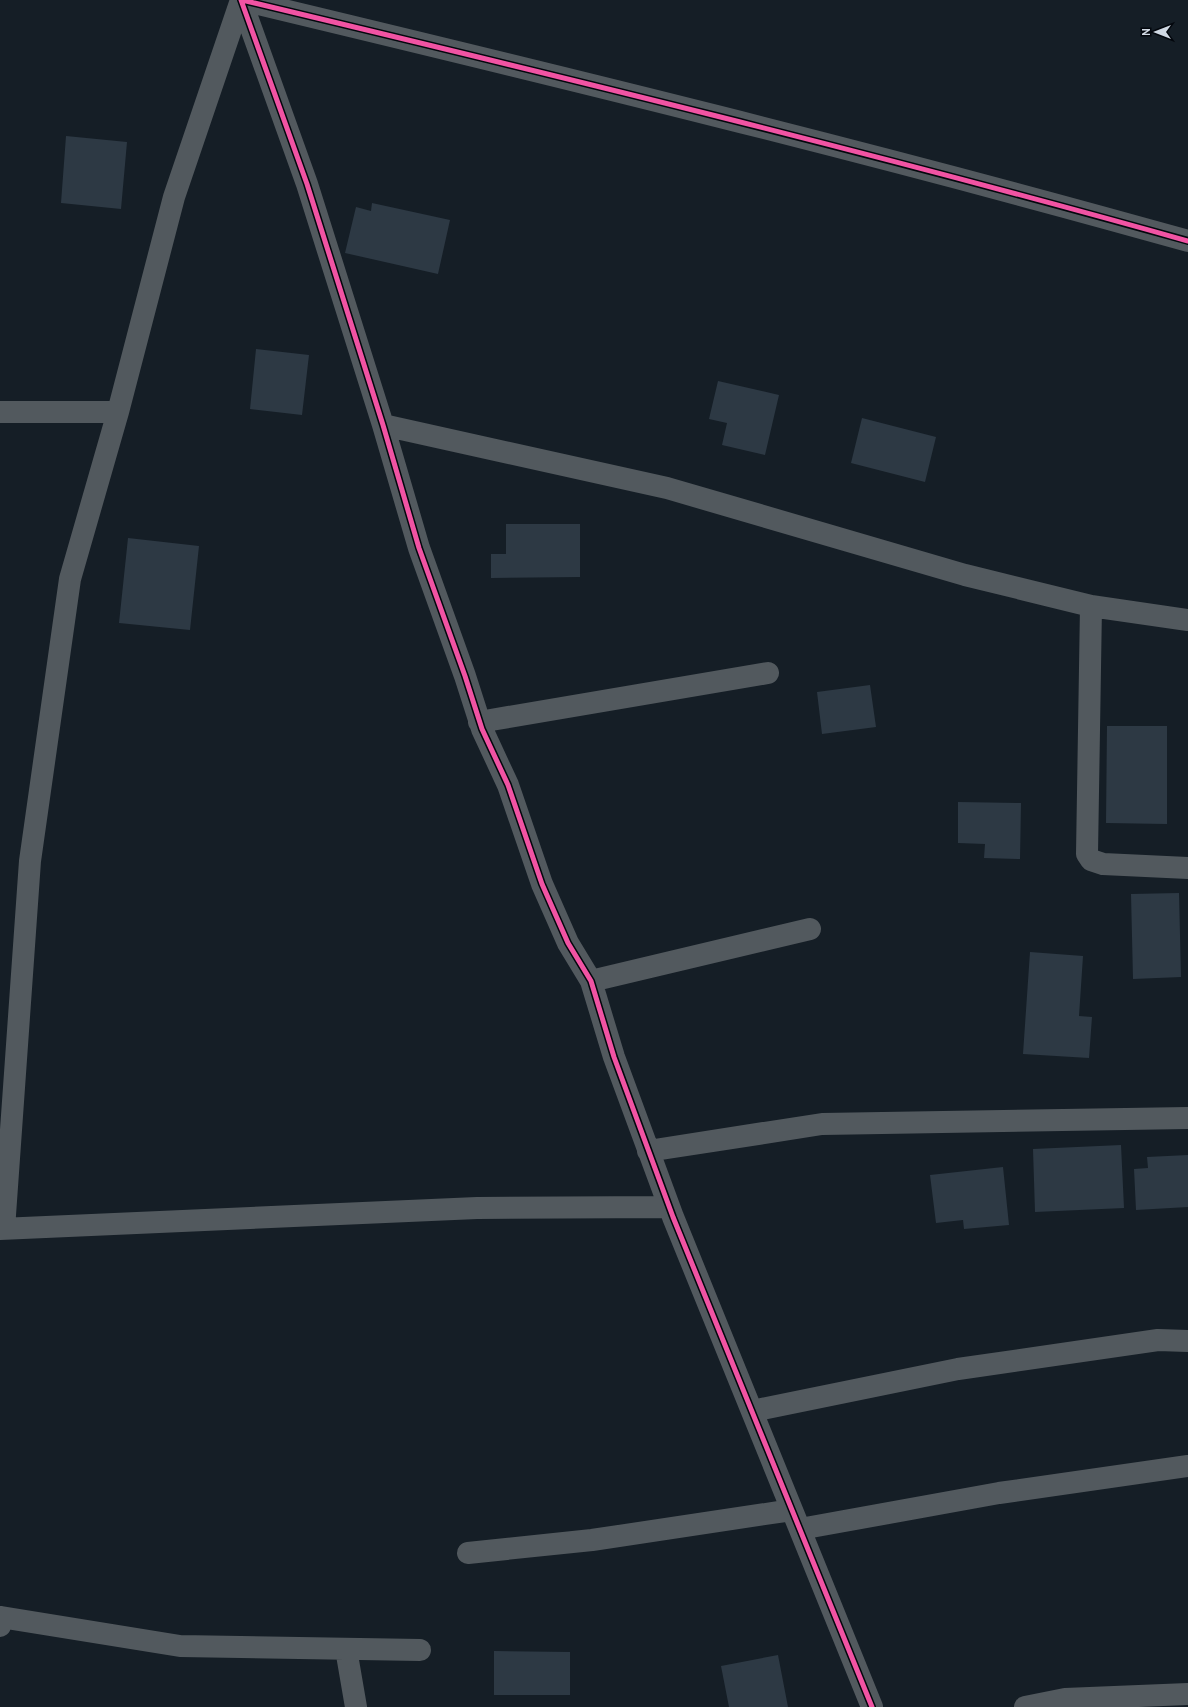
<svg xmlns="http://www.w3.org/2000/svg" width="1188" height="1707" font-family="Overpass,sans-serif">
<style>
.building{fill:#2d3944}
.lines{fill:none;stroke-linecap:round;stroke-linejoin:round}
.minor{stroke:#52595e;stroke-width:22}
.cycleway-casing{stroke:#03070d;stroke-width:8}
.cycleway{stroke:#f153a3;stroke-width:5}
</style>
<rect width="100%" height="100%" fill="#151e26"/>
<path class="building" d="M66 136 127 142 121 209 61 203Z
M372 203 450 220 438 274 345 253 356 207 371 211Z
M256 349 309 355 302 415 250 409Z
M718 381 779 395 765 455 722 445 727 423 709 419Z
M862 418 936 437 925 482 851 463Z
M506 524H580V577L491 578V554H506Z
M128 538 199 546 190 630 119 623Z
M870 685 876 727 822 734 817 692Z
M1107 726H1167V824L1106 823Z
M958 802 1021 803 1020 859 984 858 985 844 958 843Z
M1179 893 1181 977 1133 979 1131 894Z
M1030 952 1083 956 1079 1016 1092 1017 1089 1058 1023 1054Z
M1121 1145 1124 1208 1035 1212 1033 1149Z
M1188 1155V1207L1136 1210 1134 1169 1148 1168 1147 1157Z
M1003 1167 1009 1225 964 1229 963 1220 936 1223 930 1175Z
M494 1651 570 1652V1695H494Z
M778 1655 788 1707H729L721 1666Z"/>
<g class="lines">
<path class="minor" d="M241 0 307 184 383 425 419 548 465 676 482 729 508 785 542 884 568 943 591 981 614 1057 673 1217 872 1707
M242 0C559 76 875 153 1188 241
M0 412H118L174 197 241 0
M383 425 667 488 965 575 1091 606 1188 620
M1091 606 1087 854 1091 860 1103 864 1188 868
M479 722 768 673
M591 981 810 929
M648 1151 822 1124 1188 1118
M0 1229 477 1208 669 1207
M4 1229 30 861 70 579 118 412
M752 1411 958 1369 1158 1340 1188 1341
M800 1529 999 1493 1188 1466
M468 1553 592 1540 792 1510
M0 1626 1 1617 180 1646 420 1650
M346 1649 356 1707
M1025 1707 1065 1699 1188 1694"/>
<g class="cycleway-casing">
<path id="cycleway" d="M241 0 307 184 383 425 419 548 465 676 482 729 508 785 542 884 568 943 591 981 614 1057 673 1217 872 1707
M242 0C559 76 875 153 1188 241"/>
</g>
<use href="#cycleway" class="cycleway"/>
</g>
<g transform="translate(1156 32) rotate(270)" stroke="#03070d" stroke-width="3" paint-order="stroke">
<path d="M0-3L7 15L0 10L-7 15Z" fill="#d0d9e3"/>
<text y="-6" font-size="11" font-weight="bold" text-anchor="middle" fill="#d0d9e3">N</text>
</g>
</svg>
